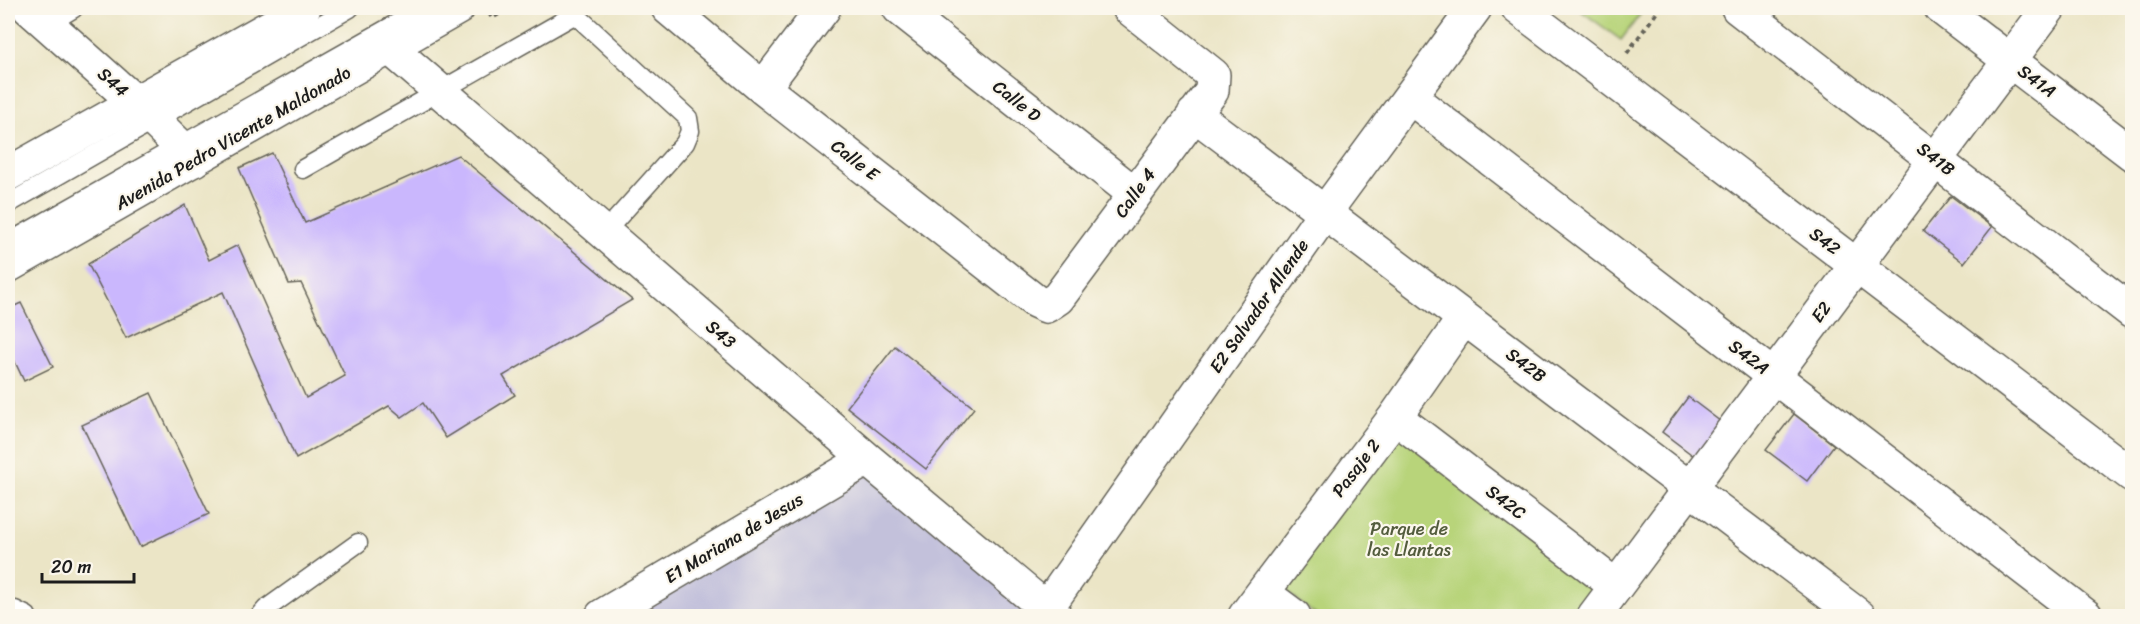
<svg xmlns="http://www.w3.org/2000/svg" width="2140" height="624" font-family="Sriracha,sans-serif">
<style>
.industrial{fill:#c3c1db}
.green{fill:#b8d47a;stroke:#6a784b;stroke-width:1.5}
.building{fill:#cab7fd}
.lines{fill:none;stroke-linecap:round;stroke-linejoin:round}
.service-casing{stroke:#646258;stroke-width:21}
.minor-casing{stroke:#646258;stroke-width:36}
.primary-casing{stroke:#646258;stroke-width:36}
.path{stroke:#646258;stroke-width:4;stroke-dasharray:4.5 4.5;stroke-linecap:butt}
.service{stroke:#fff;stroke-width:18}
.minor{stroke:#fff;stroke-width:33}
.primary{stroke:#fff;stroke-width:33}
.labels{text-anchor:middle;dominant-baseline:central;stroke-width:4.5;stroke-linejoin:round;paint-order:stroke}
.street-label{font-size:18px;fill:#1c1c1c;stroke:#fbf7ec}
.park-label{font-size:18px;fill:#535c3d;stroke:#fbf7ec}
</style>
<rect width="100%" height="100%" fill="#fbf7ec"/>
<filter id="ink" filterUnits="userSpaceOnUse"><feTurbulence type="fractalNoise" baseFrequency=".0167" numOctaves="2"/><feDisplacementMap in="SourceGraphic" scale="12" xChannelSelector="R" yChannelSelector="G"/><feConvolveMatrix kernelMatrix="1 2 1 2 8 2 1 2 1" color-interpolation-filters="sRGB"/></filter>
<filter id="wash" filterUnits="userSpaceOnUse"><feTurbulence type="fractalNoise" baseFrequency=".008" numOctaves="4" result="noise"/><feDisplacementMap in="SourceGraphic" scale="24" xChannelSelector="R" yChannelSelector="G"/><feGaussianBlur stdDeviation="1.35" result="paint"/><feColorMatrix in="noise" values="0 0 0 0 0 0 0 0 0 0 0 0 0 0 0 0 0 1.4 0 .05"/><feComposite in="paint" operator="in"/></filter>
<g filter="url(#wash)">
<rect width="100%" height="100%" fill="#ebe5c6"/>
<path class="industrial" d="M867 459 1055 616H602Z"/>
<path class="green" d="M1577 8H1645L1621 40Z
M1397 431 1604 588 1583 616H1317L1272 580Z"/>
<g id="blocks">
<path class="building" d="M272 153 305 223 458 155 632 300 503 376 515 395 446 438 423 403 402 417 389 406 296 459 223 292 126 338 88 264 185 205 209 260 238 245 306 398 345 376 301 283 289 284 239 168Z
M1951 196 1992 227 1964 263 1923 231Z
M21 303 53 367 24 381 8 347V309Z
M895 346 974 408 926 469 847 407Z
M151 393 209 514 140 547 82 425Z
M1688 397 1729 428 1703 463 1662 432Z
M1794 414 1834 445 1807 481 1766 450Z"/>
</g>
</g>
<g filter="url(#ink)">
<use href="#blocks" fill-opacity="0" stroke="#646258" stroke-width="1.5"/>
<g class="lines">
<g class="service-casing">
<path id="service" d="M49 23 74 8
M303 169 572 16 578 17 688 118 690 131 685 143 604 233
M8 204 350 8
M8 243 424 8
M8 612 15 610 27 616
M260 616 266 609 358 543"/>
</g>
<g class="minor-casing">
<path id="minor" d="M29 8 135 102 194 160
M668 8 763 88 1035 301 1046 306 1058 298 1212 91 1213 75 1129 8
M899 8 1135 194
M1518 8 2132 475
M1738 8 2132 312
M1941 8 2132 154
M390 48 867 459 1055 616
M763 88 824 8
M1411 98 2086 616
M1194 114 1859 616
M1395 417 1616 586
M1263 593 1294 616
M1046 609 1325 212 1475 8
M602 616 867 459
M1245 616 1395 417 1464 318
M1594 616 2049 8"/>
</g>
<g class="primary-casing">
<path id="primary" d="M8 174 304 8
M8 266 458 8"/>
</g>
<path class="path" d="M489 13 492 18 510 8
M1627 53 1660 8"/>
<use href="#service" class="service"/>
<use href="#minor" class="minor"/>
<use href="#primary" class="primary"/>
</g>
</g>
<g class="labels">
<g class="street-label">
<text transform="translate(2037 81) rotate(37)">S41A</text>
<text transform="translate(113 82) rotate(42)">S44</text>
<text transform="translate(1017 101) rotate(38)">Calle D</text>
<text transform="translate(233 138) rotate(-30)">Avenida Pedro Vicente Maldonado</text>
<text transform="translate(1936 159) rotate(38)">S41B</text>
<text transform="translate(855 160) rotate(38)">Calle E</text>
<text transform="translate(1135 193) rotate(-54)">Calle 4</text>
<text transform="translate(1825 241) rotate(37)">S42</text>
<text transform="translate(1259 306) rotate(-55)">E2 Salvador Allende</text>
<text transform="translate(1821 312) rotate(-53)">E2</text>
<text transform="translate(721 334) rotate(41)">S43</text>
<text transform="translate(1749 357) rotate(37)">S42A</text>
<text transform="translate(1526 365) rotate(37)">S42B</text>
<text transform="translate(1356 468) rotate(-53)">Pasaje 2</text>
<text transform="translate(1506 502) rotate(37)">S42C</text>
<text transform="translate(734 538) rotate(-31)">E1 Mariana de Jesus</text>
</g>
<g class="park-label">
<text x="1409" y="529">Parque de<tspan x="1409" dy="21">las Llantas</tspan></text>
</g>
</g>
<rect width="2140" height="624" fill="none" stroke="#fbf7ec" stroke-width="30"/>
<path d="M42 573v9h92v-9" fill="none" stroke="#1c1c1c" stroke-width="3"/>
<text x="51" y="573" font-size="18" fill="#1c1c1c" stroke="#fbf7ec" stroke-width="4.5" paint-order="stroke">20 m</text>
</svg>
